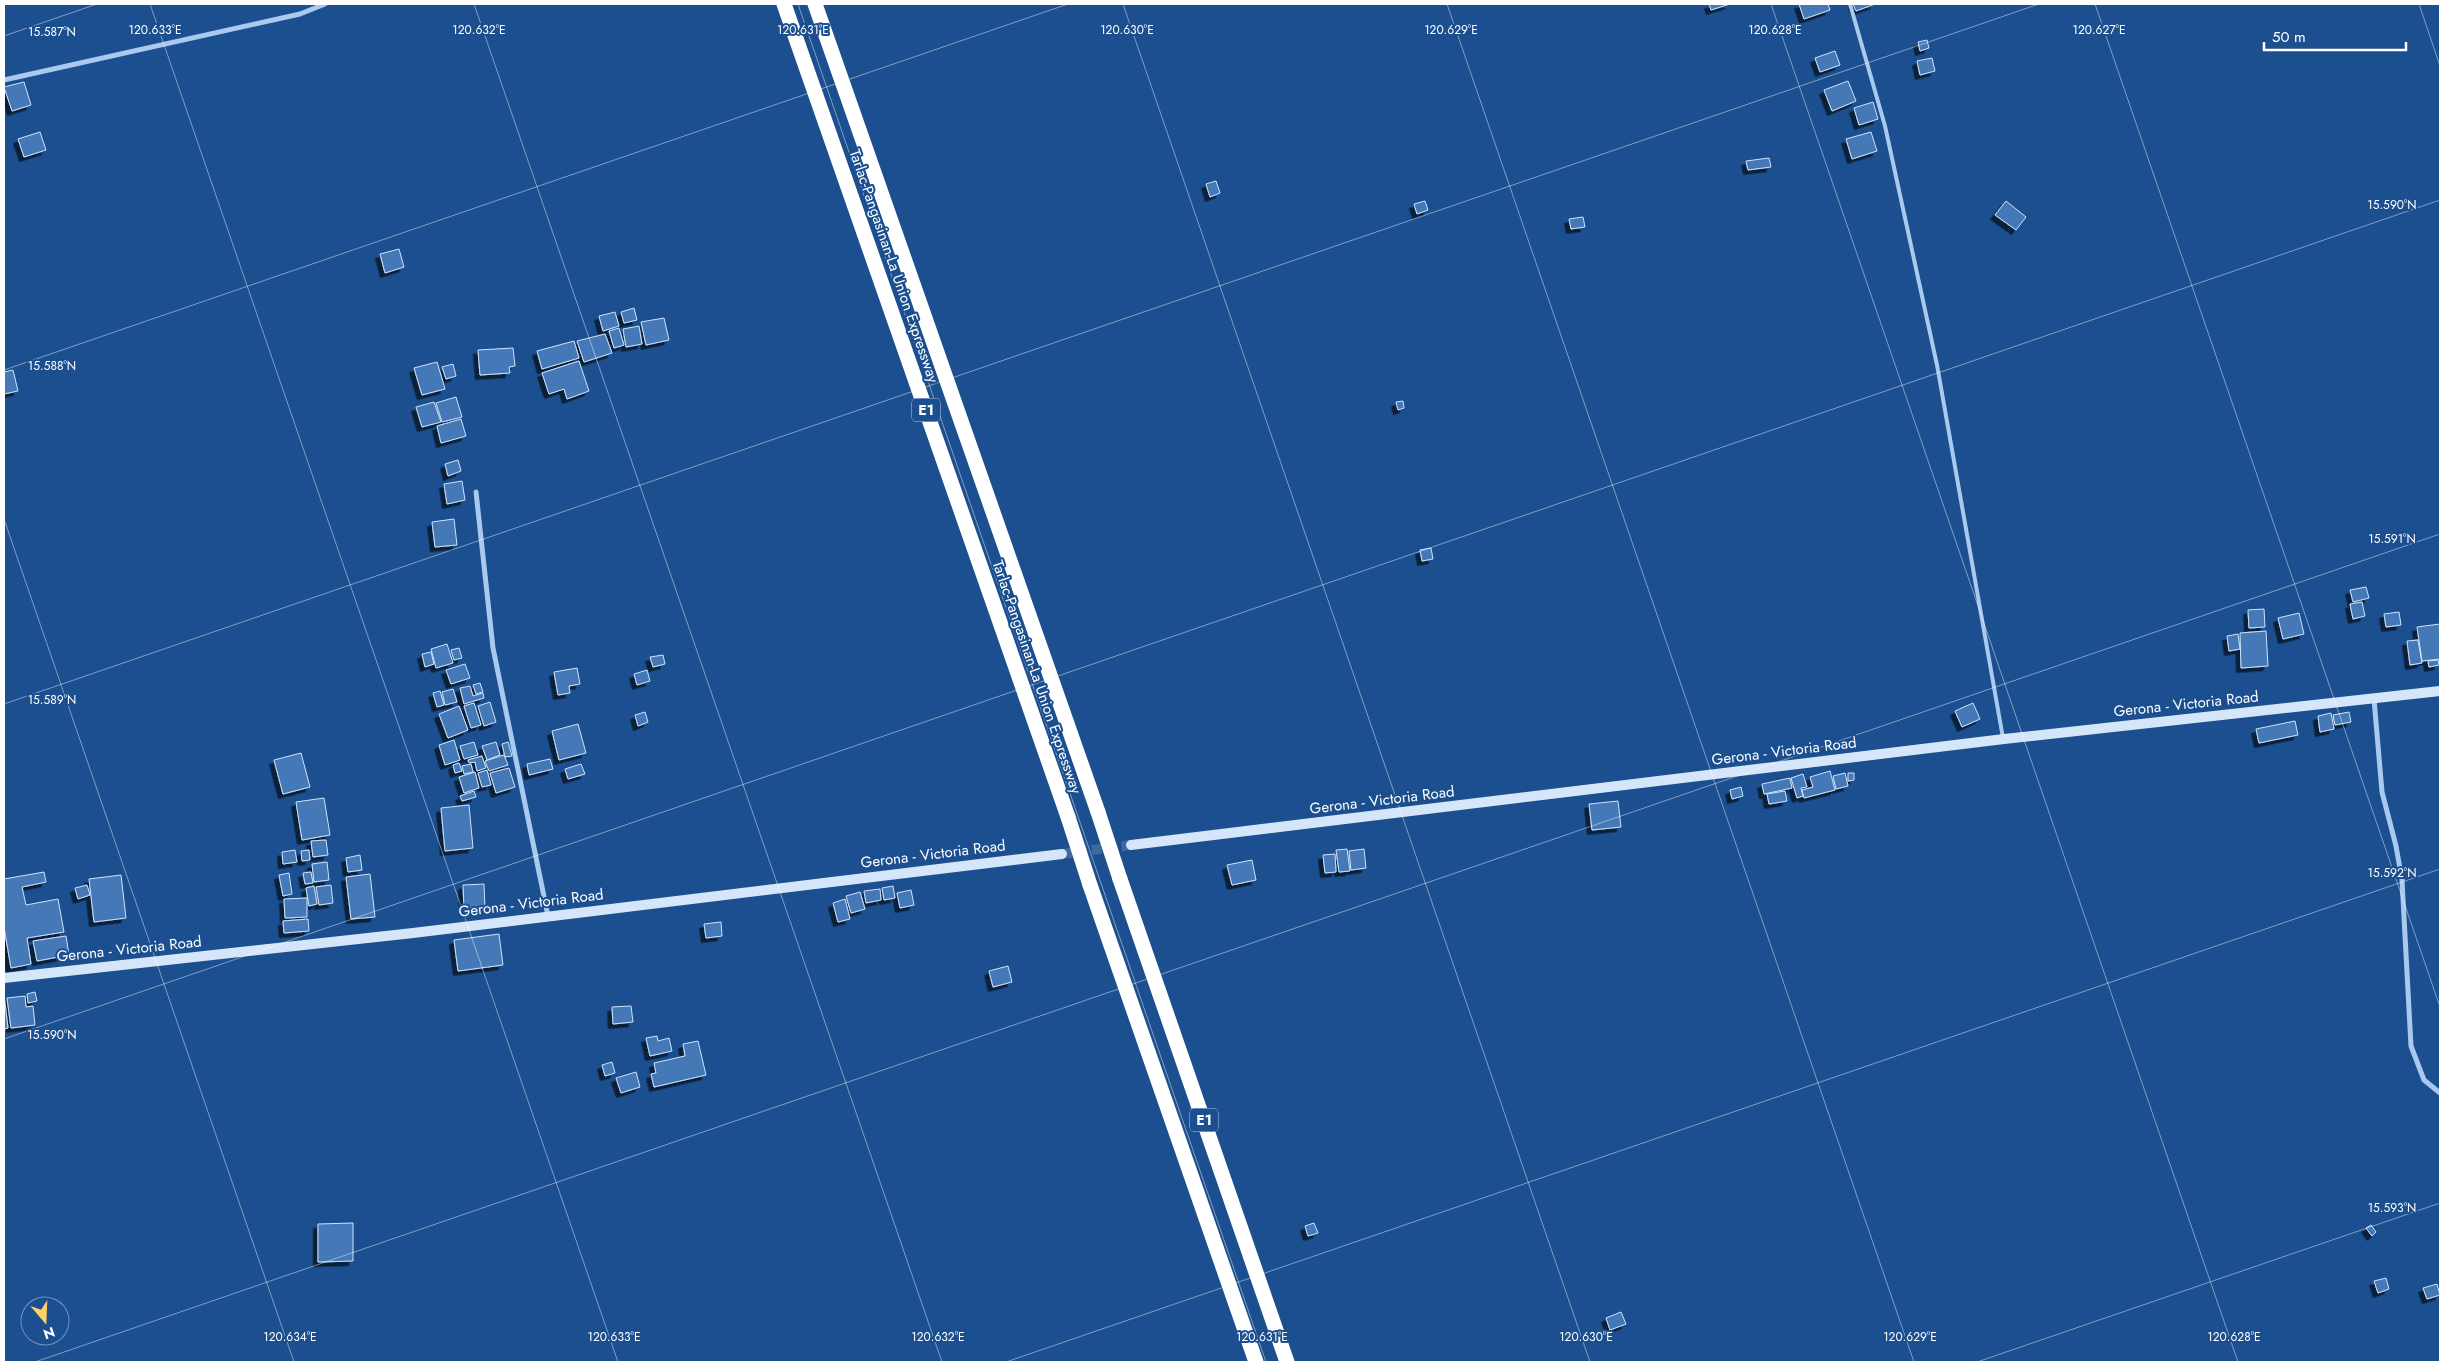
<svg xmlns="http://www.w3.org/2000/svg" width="2444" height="1366" font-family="Jost,sans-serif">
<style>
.building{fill:#4478b7;stroke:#cfe3fa;filter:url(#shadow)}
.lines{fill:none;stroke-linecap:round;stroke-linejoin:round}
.secondary-tunnel{stroke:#3d69a0;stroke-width:10;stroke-dasharray:10 5;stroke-linecap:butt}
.lane{stroke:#a9c9ee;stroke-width:4}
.street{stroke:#a9c9ee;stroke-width:5}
.secondary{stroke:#d6e6fa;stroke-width:10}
.highway{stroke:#fff;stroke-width:15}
.highway-bridge{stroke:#fff;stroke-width:15}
.ticks{fill:none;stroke:#fff;stroke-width:1;stroke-opacity:0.45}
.labels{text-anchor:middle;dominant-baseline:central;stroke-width:4;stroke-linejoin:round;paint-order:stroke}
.shield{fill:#1b4f8f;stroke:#bbcadd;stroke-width:1}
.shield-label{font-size:14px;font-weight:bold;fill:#fff}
.street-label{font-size:15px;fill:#fff;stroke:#1b4f8f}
.ticks-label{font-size:12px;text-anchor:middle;fill:#fff;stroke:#1b4f8f;stroke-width:4;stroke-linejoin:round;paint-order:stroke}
</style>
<defs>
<filter id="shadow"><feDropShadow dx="-4.5" dy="4.5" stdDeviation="0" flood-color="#0009"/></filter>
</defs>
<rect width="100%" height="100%" fill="#1b4f8f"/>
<path class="building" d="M1709 4H1730L1711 10Z
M1799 4H1828L1830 10 1804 19Z
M1853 4H1875L1856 11Z
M1927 40 1929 48 1920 51 1918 42Z
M1835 51 1840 65 1820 72 1815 58Z
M1932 58 1935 71 1920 75 1917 61Z
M1848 81 1856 101 1832 111 1824 90Z
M24 82 31 105 12 111 4 87Z
M1873 102 1878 119 1859 125 1854 108Z
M40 132 46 150 24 157 18 139Z
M1871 132 1877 151 1852 159 1846 139Z
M1769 158 1771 167 1748 170 1746 161Z
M1216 181 1220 193 1210 197 1206 184Z
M1425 201 1428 210 1417 214 1414 204Z
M2006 201 2026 217 2016 230 1995 215Z
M1583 217 1585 227 1571 229 1569 219Z
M399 249 404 267 385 273 380 254Z
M634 308 637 320 624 323 621 312Z
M615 312 619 326 603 331 599 316Z
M664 318 669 340 646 345 641 322Z
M639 326 642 344 626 347 623 329Z
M619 328 624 345 614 348 609 331Z
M605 334 612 353 584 362 577 341Z
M574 341 579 358 542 369 537 351Z
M513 348 515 366 509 367 510 373 480 375 478 350Z
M579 361 589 391 567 399 564 389 549 394 542 373Z
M437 362 445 389 422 395 414 368Z
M453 364 456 376 446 379 442 367Z
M13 370 18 391 4 394V372Z
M456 397 462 417 442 422 436 403Z
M1403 401 1404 408 1398 410 1396 402Z
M434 402 441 422 422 427 416 407Z
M461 419 466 436 441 443 437 426Z
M458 460 461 471 448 476 445 464Z
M462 481 465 500 447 504 444 484Z
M454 519 457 545 435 547 432 522Z
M1431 548 1433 559 1422 561 1420 550Z
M2366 587 2369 598 2353 602 2350 590Z
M2362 602 2365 616 2353 619 2350 604Z
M2264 609 2265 627 2249 628 2248 610Z
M2399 612 2401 625 2386 627 2384 614Z
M2299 613 2304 634 2283 639 2278 618Z
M2440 624V659L2422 661 2417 627Z
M2266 631 2268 666 2241 668 2240 633Z
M2238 634 2240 649 2229 651 2227 636Z
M2418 640 2422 663 2410 665 2407 641Z
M447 644 453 663 436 668 431 649Z
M459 648 462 658 454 660 451 650Z
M431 652 434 664 425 667 422 654Z
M663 655 665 664 653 667 650 657Z
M2438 660 2439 665 2429 667 2428 661Z
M465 664 470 678 451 684 446 670Z
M577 668 580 684 569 686 570 693 558 695 554 672Z
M647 670 650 681 637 685 634 674Z
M480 683 483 692 476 694 473 685Z
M470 686 473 696 483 693 484 698 464 704 460 688Z
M453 689 457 702 445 705 442 692Z
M440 691 444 705 437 707 433 693Z
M490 702 496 722 484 726 478 706Z
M474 703 481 725 471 728 464 706Z
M1973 703 1980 719 1962 727 1955 711Z
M459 706 468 730 448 738 439 714Z
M645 712 648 722 638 726 635 715Z
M2349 712 2351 722 2335 725 2333 715Z
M2331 713 2334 729 2320 732 2318 716Z
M2295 721 2298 735 2259 743 2256 729Z
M578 724 586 753 559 760 552 731Z
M454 740 460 760 445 765 439 745Z
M474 742 478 755 464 759 460 746Z
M496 742 500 755 487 760 482 746Z
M508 742 512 756 505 757 502 744Z
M301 753 310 787 283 794 274 760Z
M504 755 508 765 489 771 485 761Z
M482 756 486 768 477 771 475 762 469 763 468 760Z
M550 759 553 769 529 775 527 764Z
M459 763 462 771 455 773 453 765Z
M471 764 473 772 464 774 462 766Z
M581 764 585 774 568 779 565 769Z
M509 768 515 787 496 793 490 773Z
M487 770 491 785 482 787 478 773Z
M1830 771 1835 790 1804 798 1802 790 1813 787 1810 777Z
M475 772 479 788 464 793 459 777Z
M1845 773 1848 786 1836 789 1833 776Z
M1848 773H1854V780L1848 781Z
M1803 774 1807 787 1801 788 1803 796 1797 798 1791 778Z
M1790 778 1792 788 1764 794 1762 784Z
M1741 787 1743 796 1732 799 1730 790Z
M474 791 476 797 462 801 460 796Z
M1785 791 1787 801 1769 804 1767 794Z
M324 798 330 835 302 840 296 802Z
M1618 801 1621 827 1592 830 1589 804Z
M469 805 473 848 445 851 441 808Z
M326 840 328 855 313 857 311 841Z
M1347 849 1350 871 1339 872 1336 850Z
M1364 849 1366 868 1351 870 1349 851Z
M295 850 297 862 283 864 282 852Z
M309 850 310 860 302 861 301 851Z
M1335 854 1336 872 1325 873 1323 855Z
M360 855 362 870 348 872 346 858Z
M1252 860 1256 880 1232 885 1227 865Z
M327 862 329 880 314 882 312 864Z
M44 872 46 882 22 887 26 905 58 899 64 932 27 938 31 964 11 968 4 927V879Z
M311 872 313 883 305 884 303 873Z
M289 873 292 894 283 896 279 875Z
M370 874 375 917 351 919 346 877Z
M121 875 126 918 94 922 89 879Z
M484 884 485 907 464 908 463 885Z
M87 885 90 895 78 899 75 888Z
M331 885 333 903 319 905 316 887Z
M314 886 317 904 309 906 306 888Z
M893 886 895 898 884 900 882 888Z
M880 889 881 900 866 903 864 891Z
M911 890 914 905 900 908 897 893Z
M860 892 865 909 851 913 846 896Z
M307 898V917L285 918 284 899Z
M845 899 850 919 838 922 833 903Z
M308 919 309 931 284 933 283 921Z
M721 922 722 936 706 938 704 924Z
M499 934 503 965 458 971 454 940Z
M66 936 69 955 37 961 33 941Z
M1008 966 1012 982 993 987 989 971Z
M35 992 37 1001 28 1003 27 994Z
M4 995 8 1028 4 1029Z
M25 996 26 1007 33 1006 35 1025 11 1028 7 998Z
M631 1006 633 1022 613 1024 612 1007Z
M657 1036 658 1041 669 1038 672 1051 650 1056 646 1038Z
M698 1041 706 1075 654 1087 651 1074 656 1073 654 1063 685 1056 683 1044Z
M612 1062 615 1073 605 1076 602 1065Z
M636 1072 640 1087 621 1093 616 1078Z
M353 1223V1261L318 1262V1224Z
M1314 1223 1318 1233 1308 1236 1305 1226Z
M2371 1225 2376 1232 2372 1236 2366 1228Z
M2386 1278 2389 1289 2378 1293 2374 1281Z
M2437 1284 2440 1295 2427 1299 2423 1288Z
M1621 1312 1626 1324 1610 1330 1606 1318Z"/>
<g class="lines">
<path class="secondary-tunnel" d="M1062 854 1131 845"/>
<path class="lane" d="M1850 4 1885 126 1937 365 2003 738"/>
<path class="street" d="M4 80 300 14 325 4
M476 492 493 648 548 916
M2374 699 2382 792 2396 846 2402 880 2411 1046 2424 1080 2440 1093"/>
<path class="secondary" d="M1131 845 2004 739 2440 691
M4 978 413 933 1062 854"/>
<path class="highway" d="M784 4 1068 817
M815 4 1098 812
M1120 879 1287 1362
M1090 885 1256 1362"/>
<path class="highway-bridge" d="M1098 812 1120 879
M1068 817 1090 885"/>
</g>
<path class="ticks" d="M150 4 618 1362M474 4 942 1362M798 4 1266 1362M1123 4 1590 1362M1447 4 1914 1362M1771 4 2238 1362M2095 4 2440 1007M2419 4 2440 66M4 36 97 4M4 370 1068 4M4 519 294 1362M4 704 2039 4M4 1039 2440 200M35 1362 2440 534M1006 1362 2440 869M1977 1362 2440 1203"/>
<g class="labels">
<g class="shield">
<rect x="912" y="398.5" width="28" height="23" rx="4"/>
<rect x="1190" y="1108.5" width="28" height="23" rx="4"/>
</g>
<g class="shield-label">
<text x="926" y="410">E1</text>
<text x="1204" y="1120">E1</text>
</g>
<g class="street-label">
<text transform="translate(894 266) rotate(71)">Tarlac-Pangasinan-La Union Expressway</text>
<text transform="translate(1037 677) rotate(71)">Tarlac-Pangasinan-La Union Expressway</text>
<text transform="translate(2186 704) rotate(-6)">Gerona - Victoria Road</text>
<text transform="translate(1784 751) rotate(-7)">Gerona - Victoria Road</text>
<text transform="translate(1382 800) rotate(-7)">Gerona - Victoria Road</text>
<text transform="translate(933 854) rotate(-7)">Gerona - Victoria Road</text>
<text transform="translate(531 903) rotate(-7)">Gerona - Victoria Road</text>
<text transform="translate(129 949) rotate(-6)">Gerona - Victoria Road</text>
</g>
</g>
<g class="ticks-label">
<text x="155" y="34">120.633°E</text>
<text x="479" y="34">120.632°E</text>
<text x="803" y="34">120.631°E</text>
<text x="1127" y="34">120.630°E</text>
<text x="1451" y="34">120.629°E</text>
<text x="1775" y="34">120.628°E</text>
<text x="2099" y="34">120.627°E</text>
<text x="52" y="36">15.587°N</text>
<text x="2392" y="209">15.590°N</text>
<text x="52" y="370">15.588°N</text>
<text x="2392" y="543">15.591°N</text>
<text x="52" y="704">15.589°N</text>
<text x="2392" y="877">15.592°N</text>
<text x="52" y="1039">15.590°N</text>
<text x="2392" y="1212">15.593°N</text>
<text x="290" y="1341">120.634°E</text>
<text x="614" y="1341">120.633°E</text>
<text x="938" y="1341">120.632°E</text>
<text x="1262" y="1341">120.631°E</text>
<text x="1586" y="1341">120.630°E</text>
<text x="1910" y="1341">120.629°E</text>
<text x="2234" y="1341">120.628°E</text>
</g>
<rect width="2444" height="1366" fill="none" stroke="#ffffff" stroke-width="10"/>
<g transform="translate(45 1321) rotate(161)"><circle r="24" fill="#1b4f8f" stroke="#7695bc"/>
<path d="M0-4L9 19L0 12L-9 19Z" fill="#ffd166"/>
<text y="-8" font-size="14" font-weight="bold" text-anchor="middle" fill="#ffffff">N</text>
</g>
<path d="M2264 42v8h142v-8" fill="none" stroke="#ffffff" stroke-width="2.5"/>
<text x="2272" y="42" font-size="15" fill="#ffffff" stroke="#1b4f8f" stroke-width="4" paint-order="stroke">50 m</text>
</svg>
